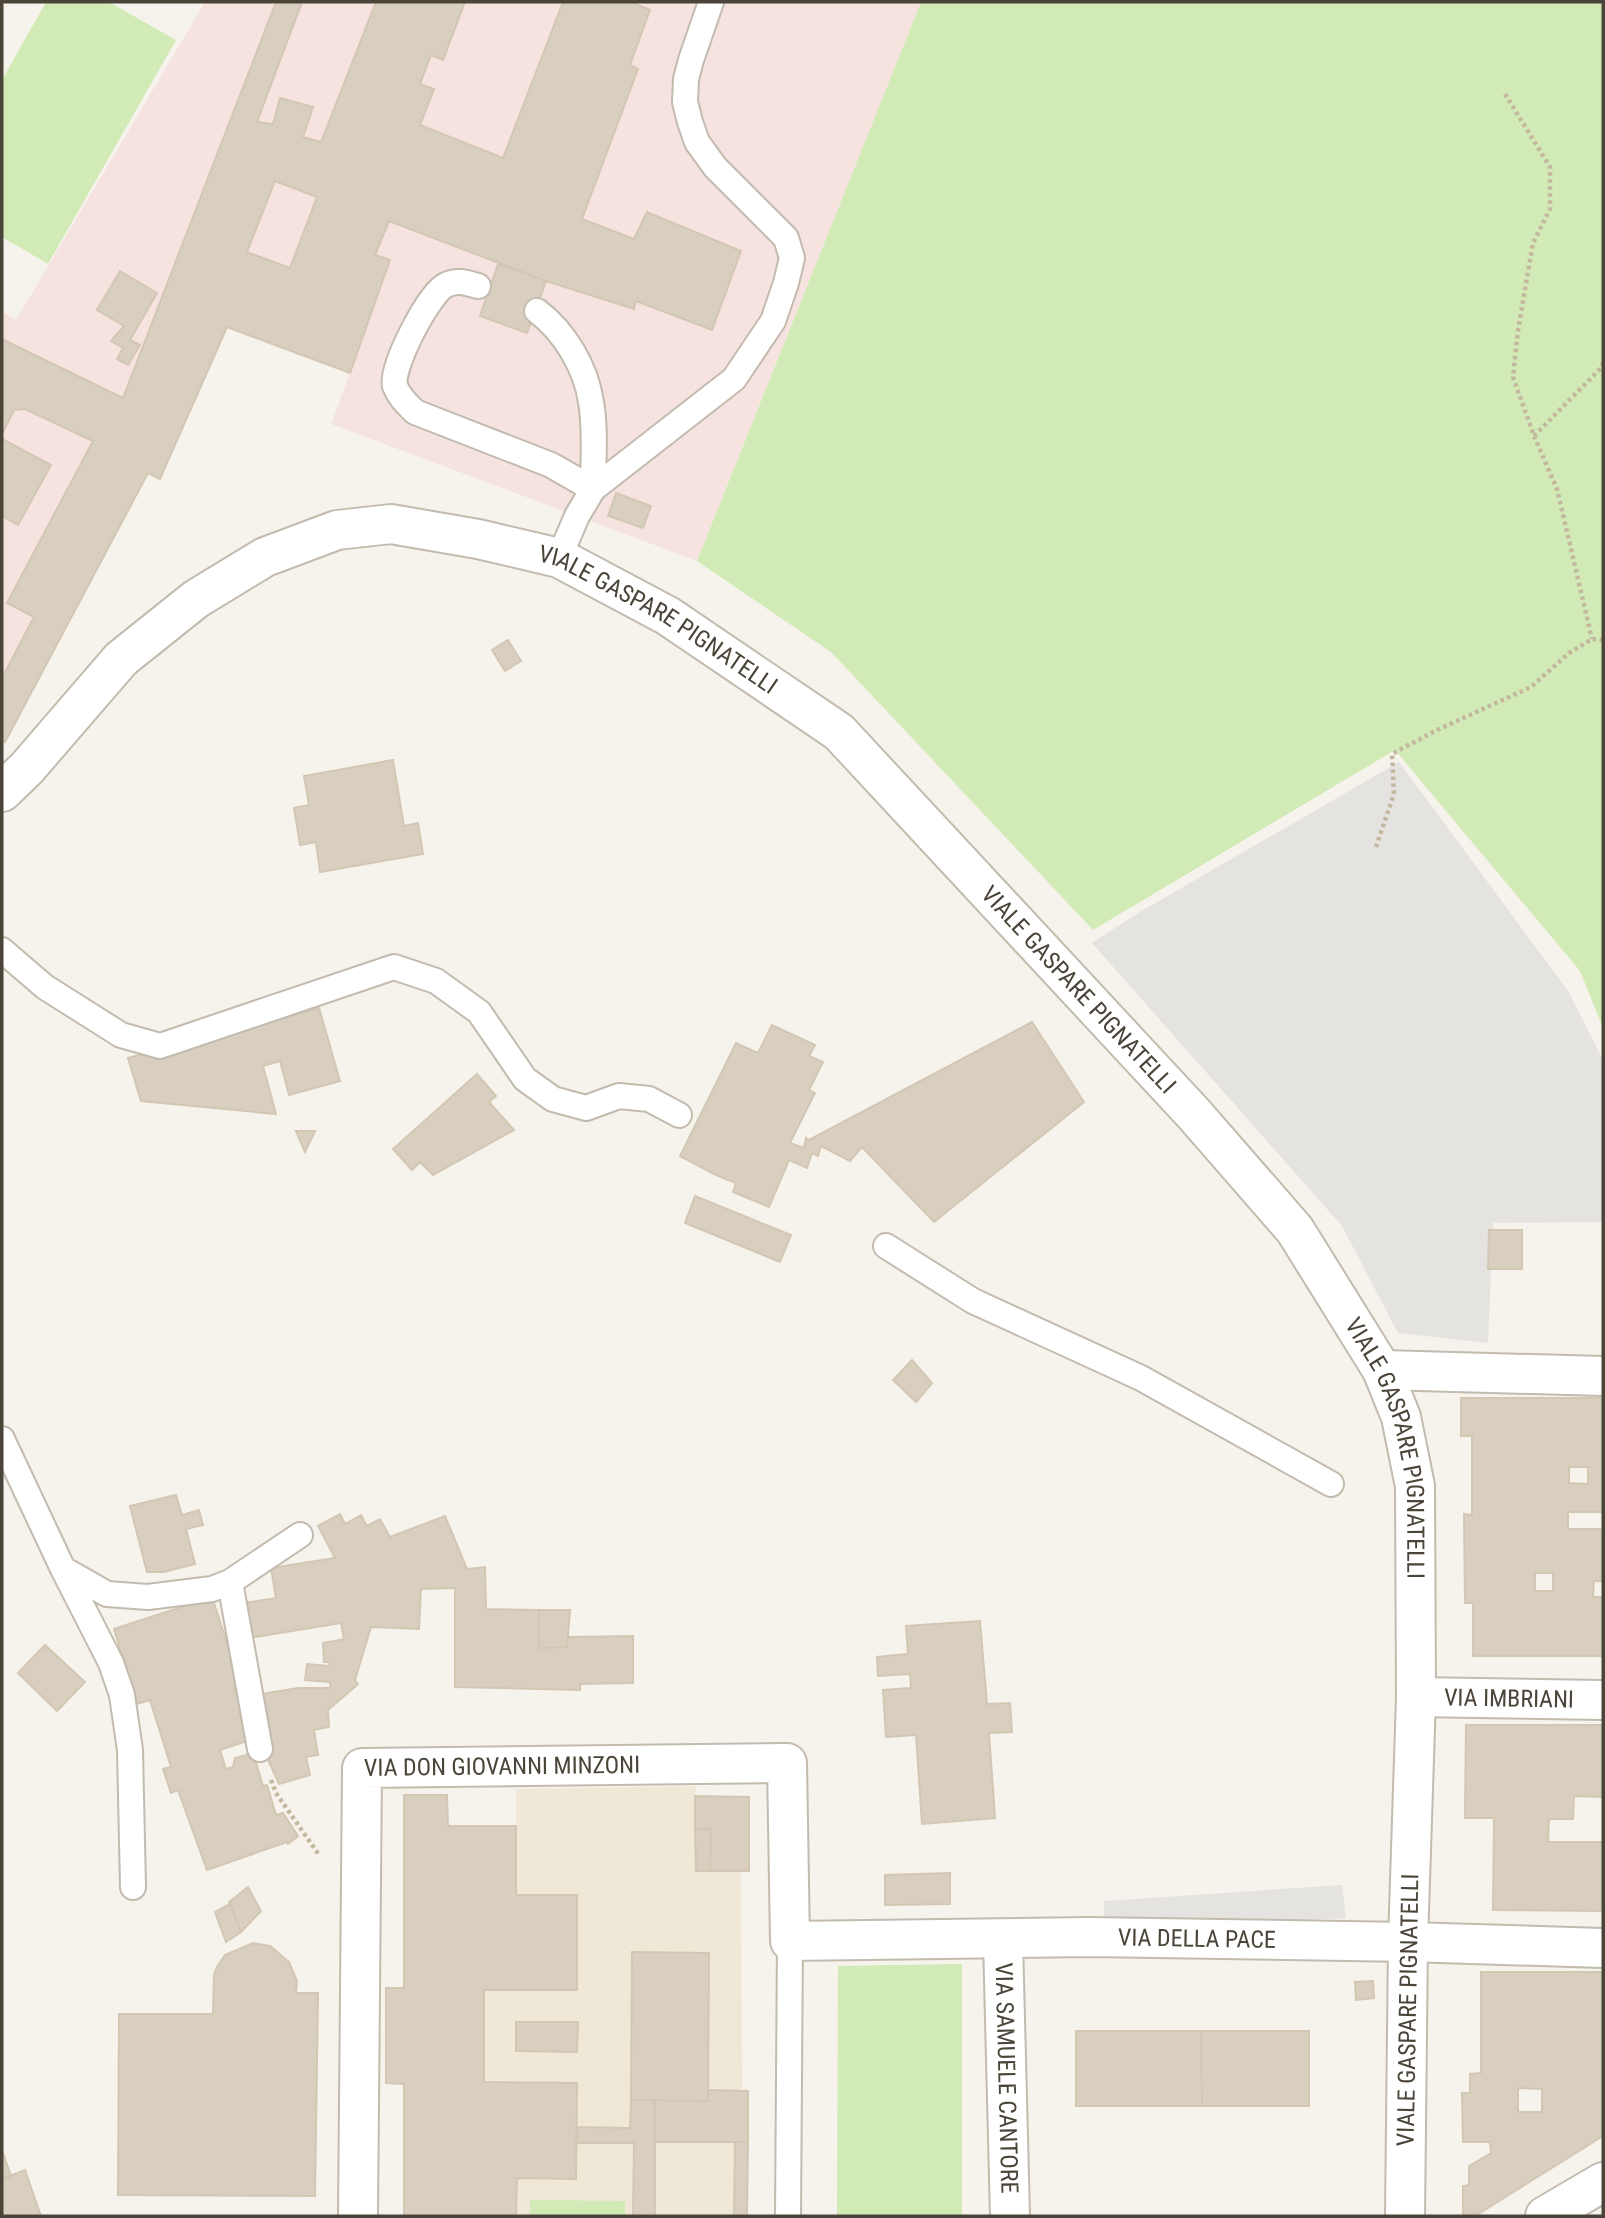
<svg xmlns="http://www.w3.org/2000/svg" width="1605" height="2218" font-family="'Roboto Condensed',sans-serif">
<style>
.education{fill:#efe8d6}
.medical{fill:#f6e3e0}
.green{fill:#d2eab5}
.parking{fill:#e5e3e0}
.building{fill:#d8cfc1;stroke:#d3c7b4;stroke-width:2;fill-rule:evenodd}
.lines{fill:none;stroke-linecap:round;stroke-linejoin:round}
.lane-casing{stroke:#c2bbae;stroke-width:28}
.street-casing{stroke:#c2bbae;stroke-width:42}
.path{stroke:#c4b79f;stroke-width:4.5;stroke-dasharray:3.5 3.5;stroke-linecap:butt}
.lane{stroke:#fff;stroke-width:24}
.street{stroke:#fff;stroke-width:38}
.labels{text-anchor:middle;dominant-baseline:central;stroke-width:5;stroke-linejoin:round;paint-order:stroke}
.street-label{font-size:24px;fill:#4b4439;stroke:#fff}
</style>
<rect width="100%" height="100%" fill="#f6f3ec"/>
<path class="education" d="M696 1786 695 1796 749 1797V1871L741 1872 742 2090 748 2091 747 2216H404V2084L386 2083V1988H404V1795H447L448 1826H516V1789Z"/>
<path class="medical" d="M205 2H921L697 561 331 424 350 373 227 327 160 479 147 474 2 747V311L16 320Z"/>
<path class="green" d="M46 2H109L176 40 48 264 2 237V80Z
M921 2H1603V1028L1580 971 1395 750 1093 930 831 652 697 561Z
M962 1964V2216H837L838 1966Z
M530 2200 625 2201V2216H530Z"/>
<path class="parking" d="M1399 762 1568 991 1603 1060V1222L1493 1223 1488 1343 1398 1333 1342 1226 1092 943 1138 913Z
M1342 1885 1346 1918 1104 1928V1901Z"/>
<path class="building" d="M276 2H302L257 122 273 124 280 98 313 107 303 137 321 142 376 2H465L443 60 431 55 420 84 434 89 420 125 503 158 563 2H631L650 10 630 65 638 69 582 219 634 239 647 212 741 251 712 330 636 301 634 309 546 281 389 221 375 255 390 260 350 373 227 327 160 479 148 473 5 742 2 740V678L34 617 7 603 93 441 25 409 14 410 2 434V339L123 398ZM275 181 317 197 290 268 247 252Z
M498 264 546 281 527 333 480 316Z
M120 271 157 293 130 340 140 345 128 365 117 359 123 348 111 341 124 326 97 310Z
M2 439 51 465 18 525 2 516Z
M616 493 651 506 643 528 608 516Z
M508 640 521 661 505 671 492 650Z
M393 760 404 826 418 823 423 854 320 872 316 842 300 845 294 808 309 805 304 776Z
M319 1008 340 1081 289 1095 280 1061 263 1066 276 1114 141 1101 128 1058 151 1052 152 1055Z
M1032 1022 1084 1102 934 1222 862 1147 850 1161 821 1146 818 1156 812 1153 807 1168 789 1160 769 1207 733 1192 736 1183 716 1175 680 1156 736 1043 758 1053 772 1025 815 1045 809 1056 823 1062 809 1090 815 1093 790 1143 804 1148 806 1138 809 1140Z
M477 1074 496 1096 489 1102 514 1130 433 1175 420 1162 412 1170 393 1149Z
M296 1131H315L305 1152Z
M695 1196 791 1235 780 1262 685 1223Z
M1489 1230H1522V1269H1488Z
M912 1360 932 1383 916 1402 893 1380Z
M1461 1398H1603V1512H1568V1529H1603V1581H1594L1593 1597H1603V1656H1473V1603H1465L1464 1514 1472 1515V1436H1461ZM1569 1467H1588V1484L1569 1483ZM1535 1573H1553V1591H1535Z
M176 1495 182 1515 199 1510 203 1525 186 1529 195 1564 164 1572H147L130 1506Z
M340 1514 345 1524 361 1515 367 1526 380 1519 390 1537 445 1516 467 1569 485 1567 486 1609 539 1610V1648L567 1647 568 1637 633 1636V1683L580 1684V1690L455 1687V1588L421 1589 419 1629 371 1627 355 1680 358 1684 328 1710 329 1727 314 1730 318 1755 306 1757 310 1775 279 1784 265 1753 255 1695 298 1688H330V1682L305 1680 307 1664 329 1666 330 1662H324L323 1643 344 1639 341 1623 244 1639 238 1604 276 1598 271 1568 335 1558 318 1526Z
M212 1597 241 1686 234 1688 250 1740 220 1750 226 1769 233 1767 235 1758 253 1753 263 1786 267 1785 276 1815 283 1813 298 1836 288 1844 287 1842 207 1870 178 1790 171 1793 163 1769 171 1767 150 1700 137 1704 114 1629Z
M539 1610H570L567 1647 539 1648Z
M980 1621 987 1704 1010 1703 1012 1732 989 1733 995 1818 922 1824 916 1735 886 1737 883 1690 911 1688 910 1674 878 1676 877 1657 908 1654 906 1626Z
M45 1645 85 1682 57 1711 18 1673Z
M1466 1725H1603V1797L1574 1796 1573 1819H1549L1548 1842H1603V1911L1493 1910 1494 1818H1465Z
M404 1795H447L448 1826H516V1895H577V1990H484V2082L577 2083 576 2179 517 2178 516 2216H404V2084L386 2083V1988H404Z
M695 1796 749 1797V1871H710L711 1829H695Z
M695 1829H711L710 1871H696Z
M950 1873V1904L885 1905V1875Z
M248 1887 261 1911 241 1932 229 1902Z
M230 1904 241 1932 226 1942 215 1912Z
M253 1943 270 1946 289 1962 297 1981 296 1993H318L315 2196 118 2195 119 2014H213L214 1975 217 1967 225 1955Z
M632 1952 709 1953 708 2101 631 2100Z
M1481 1972H1603V2136L1475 2216H1463V2186L1469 2185V2166L1491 2153 1490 2142H1463L1462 2093H1470V2074L1481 2073ZM1518 2088 1542 2089V2112H1518Z
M1373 1981 1374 1998 1356 2000 1355 1982Z
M516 2022H578L577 2052 516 2051Z
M1076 2031H1201L1202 2106H1076Z
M1201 2031H1309V2106H1202Z
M708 2090 748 2091V2142H655V2100L708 2101Z
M631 2100H655V2216H633L634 2143H577V2127L630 2128Z
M735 2142H748L747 2216H734Z
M2 2153H3L11 2176 2 2179Z
M25 2170 41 2216H2V2179Z"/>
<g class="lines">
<g class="lane-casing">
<path id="lane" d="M478 286C467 283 457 279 446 285 429 293 390 368 395 386 399 397 407 404 415 412L551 465 593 489
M537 311C565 332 586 368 591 402 596 430 593 461 593 489
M559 558 577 516 593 489 734 379 773 321 786 283 792 258 786 238 715 167 697 142 690 122 685 102 686 79 691 60 711 2
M2 950 45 987 121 1035 160 1046 394 967 436 981 479 1012 525 1079 553 1099 586 1108 619 1096 649 1099 679 1115
M886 1246 973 1301 1141 1378 1331 1484
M2 1439 63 1569 111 1663 122 1695 130 1750 133 1887
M63 1569 107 1594 148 1597 212 1589 230 1582 300 1535
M230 1582 260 1749
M788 2216 790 1941"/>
</g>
<g class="street-casing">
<g id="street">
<path id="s1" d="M2 792 27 768 121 659 196 599 265 557 337 530 391 524 478 539 559 558 668 616 839 732 1194 1114 1295 1230 1382 1370 1401 1417 1415 1486 1416 1697 1408 1942 1405 2216"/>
<path d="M1382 1370 1603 1376"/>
<path id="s2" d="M1416 1697 1603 1700"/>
<path id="s3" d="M1003 1940 1010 2216"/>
<path id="s4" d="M358 2216 362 1768 787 1763 790 1941 1089 1937 1408 1942 1603 1948"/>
<path d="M1545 2216 1603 2182"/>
</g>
</g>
<path class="path" d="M1505 94 1550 167V209L1533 243 1518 330 1513 377 1534 436 1557 489 1592 639
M1534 436 1602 367 1603 361
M1376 847 1394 794 1392 754 1437 730 1531 687 1569 653 1592 639 1603 640
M271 1780 276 1793 319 1855"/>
<use href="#lane" class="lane"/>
<use href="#street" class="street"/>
</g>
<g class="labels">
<g class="street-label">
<text stroke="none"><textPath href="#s1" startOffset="774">VIALE GASPARE PIGNATELLI</textPath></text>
<text stroke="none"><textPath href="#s1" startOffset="1340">VIALE GASPARE PIGNATELLI</textPath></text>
<text stroke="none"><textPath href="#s1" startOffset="1906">VIALE GASPARE PIGNATELLI</textPath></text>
<text stroke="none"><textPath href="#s2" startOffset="93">VIA IMBRIANI</textPath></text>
<text stroke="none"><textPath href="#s4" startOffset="588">VIA DON GIOVANNI MINZONI</textPath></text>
<text stroke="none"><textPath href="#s4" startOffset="1458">VIA DELLA PACE</textPath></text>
<text transform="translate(1408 2010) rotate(-89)">VIALE GASPARE PIGNATELLI</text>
<text stroke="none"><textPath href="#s3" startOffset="138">VIA SAMUELE CANTORE</textPath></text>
</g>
</g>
<rect width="1605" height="2218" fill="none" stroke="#4b4439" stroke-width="7"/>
</svg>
